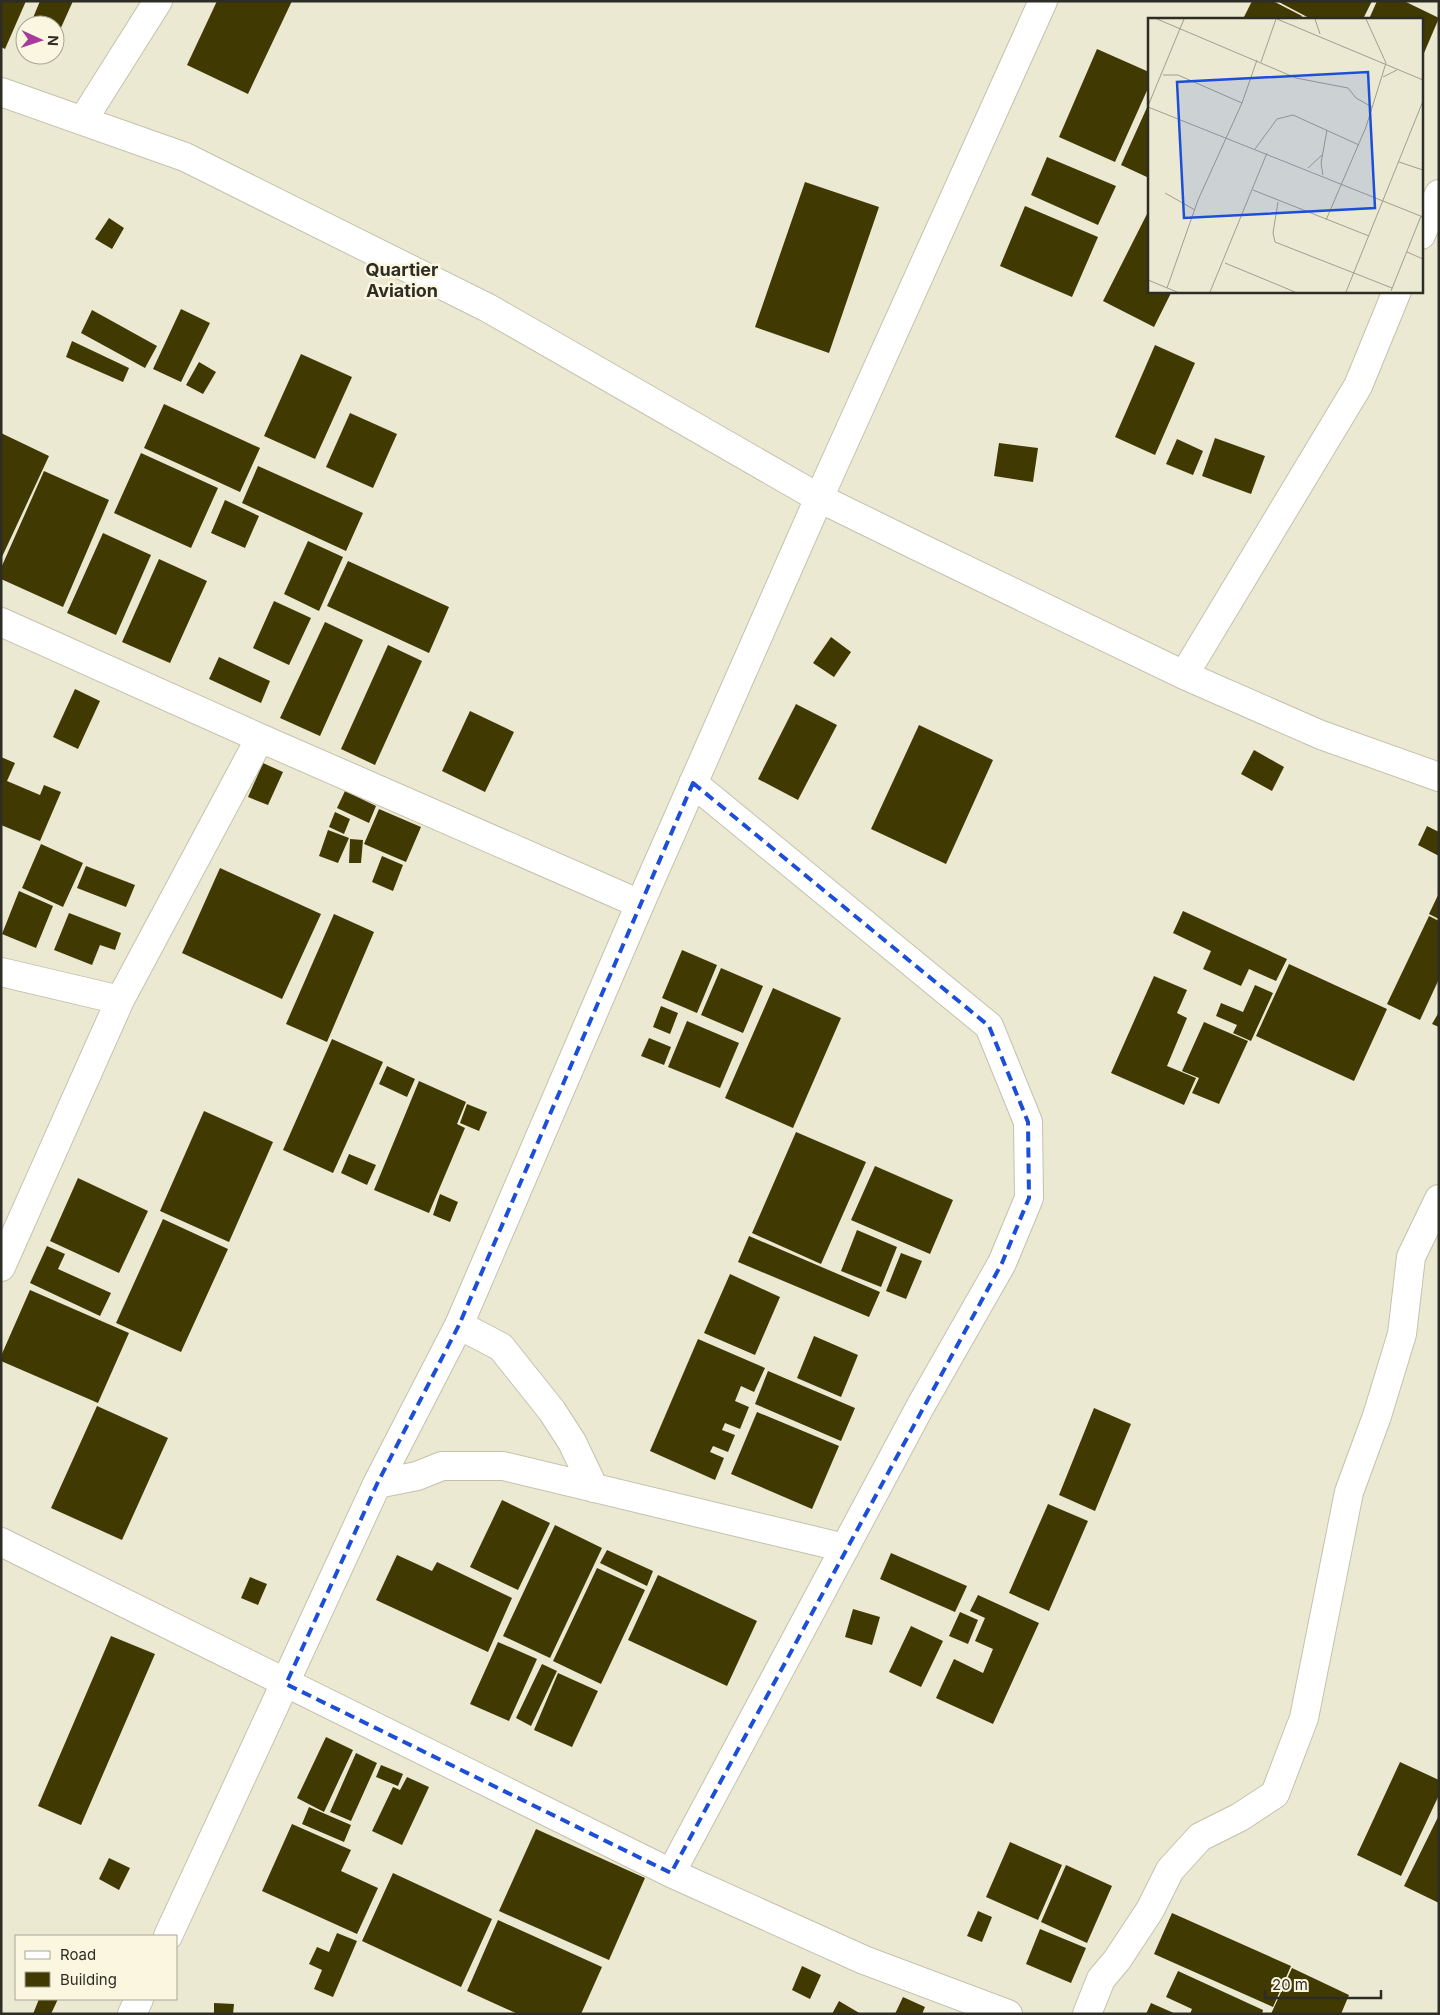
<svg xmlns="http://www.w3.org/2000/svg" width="1440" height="2015" font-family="Inter,sans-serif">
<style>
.building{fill:#413902}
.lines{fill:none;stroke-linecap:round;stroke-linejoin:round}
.street-casing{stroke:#c5c1ad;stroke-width:30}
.street{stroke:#fff;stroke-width:28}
.marked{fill:none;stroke:#1d4ed8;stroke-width:4;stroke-dasharray:10 6;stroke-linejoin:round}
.labels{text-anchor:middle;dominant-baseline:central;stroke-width:5;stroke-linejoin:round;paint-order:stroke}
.neighbourhood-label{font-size:18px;font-weight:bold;fill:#2e2d25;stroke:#faf6e0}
.inset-road{fill:none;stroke:#a09e8d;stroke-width:1}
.view{fill:#1d4ed8;fill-opacity:0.15;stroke:#1d4ed8;stroke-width:2.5}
.inset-edge{fill:none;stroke:#2e2d25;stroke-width:2.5}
</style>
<rect width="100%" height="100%" fill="#ece9d3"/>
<path class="building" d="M1 1H26L5 49 1 47Z
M40 1H73L55 41V25H30Z
M217 1H292L248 94 187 65Z
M1252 1H1273L1302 16 1301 19H1243Z
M1277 1H1372L1363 19H1311Z
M1377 1H1404L1439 18 1421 60V19H1369Z
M25 35V54L18 51Z
M1097 49 1149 72V86L1115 162 1059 137Z
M28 55H49L45 63Z
M1149 103V178L1121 165Z
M1047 157 1116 186 1098 225 1031 195Z
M805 182 879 207 829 353 755 327Z
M1025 206 1098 237 1072 297 1000 266Z
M1149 210V291H1172L1154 327 1103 301Z
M109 218 124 228 112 249 95 239Z
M181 309 210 323 181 382 153 369Z
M92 310 157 346 145 368 81 333Z
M72 341 129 368 123 382 66 357Z
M1155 345 1195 363 1155 455 1115 437Z
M301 354 352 377 315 459 264 436Z
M199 362 216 372 203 394 186 385Z
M164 404 260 448 240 492 144 448Z
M350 413 397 434 373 488 326 467Z
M1 433 49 456 1 559Z
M1215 438 1265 456 1251 494 1202 476Z
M1177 439 1203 451 1193 475 1166 464Z
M999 443 1038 448 1033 482 994 476Z
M141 453 218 488 191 548 114 513Z
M258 466 363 513 346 551 242 503Z
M44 471 109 500 63 607 1 579V568Z
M225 500 259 516 245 548 211 533Z
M103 533 151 555 116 635 67 613Z
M308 541 343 557 319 611 284 594Z
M159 559 207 581 170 663 122 642Z
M348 561 449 607 429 653 327 606Z
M274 601 311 618 289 665 253 648Z
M325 622 363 640 320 736 280 718Z
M831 637 851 652 834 677 813 663Z
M388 645 422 661 375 765 341 749Z
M219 657 270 681 261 703 209 679Z
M75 689 100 701 78 749 53 737Z
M796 704 837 725 798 800 758 779Z
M470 711 514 732 485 792 442 771Z
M919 725 993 760 946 864 871 829Z
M1254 750 1284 767 1272 791 1241 774Z
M1 757 15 763 7 781 40 795 44 785 61 792 40 841 1 825Z
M263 763 283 772 268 805 248 797Z
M345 791 376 806 369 823 337 808Z
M379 809 421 827 406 862 364 844Z
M335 812 350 819 344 834 329 827Z
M1427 826 1439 832V856L1418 845Z
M328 830 349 838 338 863 319 856Z
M350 839 363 840 361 863H349Z
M41 844 83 863 63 907 22 888Z
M382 856 403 865 393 891 372 882Z
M86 866 135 885 126 907 77 888Z
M220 868 321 914 282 999 182 953Z
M19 891 53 906 36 948 2 934Z
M1439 893V919L1429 914Z
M1183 911 1287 959 1276 981 1249 969 1241 986 1203 969 1211 951 1173 933Z
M69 913 121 933 115 950 100 945 92 965 54 950Z
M334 914 374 932 327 1042 286 1024Z
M1429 916 1439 921V979L1420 1020 1387 1004Z
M682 950 717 965 697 1013 662 998Z
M1289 964 1387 1009 1354 1081 1256 1036Z
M721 968 763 986 743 1033 701 1015Z
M1154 976 1187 990 1177 1013 1187 1018 1167 1066 1196 1078 1184 1105 1111 1073Z
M1255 985 1273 993 1251 1041 1233 1033 1237 1025 1216 1016 1221 1003 1243 1012Z
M773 988 841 1018 793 1128 725 1098Z
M661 1006 678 1013 670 1034 653 1027Z
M1439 1012V1027L1432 1024Z
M687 1021 739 1043 720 1088 668 1067Z
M1204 1022 1248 1041 1219 1104 1192 1093 1199 1078 1182 1071Z
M649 1038 671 1047 664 1065 641 1056Z
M332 1039 383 1062 333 1173 283 1150Z
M387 1066 415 1079 407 1097 379 1084Z
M419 1081 466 1102 457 1124 465 1128 429 1213 374 1190Z
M467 1104 487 1112 479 1131 460 1123Z
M204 1111 273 1142 229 1242 160 1211Z
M796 1132 866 1162 821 1264 752 1233Z
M349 1154 376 1165 367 1185 341 1173Z
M875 1166 953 1200 930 1254 851 1220Z
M78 1178 148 1211 119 1273 50 1241Z
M440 1194 458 1202 450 1222 433 1215Z
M163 1219 228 1249 181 1352 116 1323Z
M857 1230 897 1247 881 1287 841 1271Z
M749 1236 880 1292 869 1317 738 1262Z
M47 1246 65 1254 58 1269 111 1293 100 1316 30 1283Z
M901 1253 922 1261 906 1299 886 1291Z
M730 1274 780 1297 755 1355 704 1333Z
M30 1290 129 1333 98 1403 1 1361V1356Z
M814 1336 858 1355 841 1397 797 1378Z
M698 1339 765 1368 754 1392 741 1386 735 1401 749 1407 740 1429 725 1423 722 1430 735 1435 728 1452 713 1446 710 1452 724 1458 715 1480 650 1451Z
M768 1371 855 1408 841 1441 755 1404Z
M97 1406 168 1438 122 1540 51 1508Z
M1094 1408 1131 1424 1095 1511 1059 1495Z
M757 1412 839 1446 812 1509 731 1474Z
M502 1500 550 1523 518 1590 470 1567Z
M1048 1504 1088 1521 1049 1611 1009 1593Z
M555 1525 602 1548 550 1658 503 1636Z
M607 1550 653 1571 647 1586 600 1563Z
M891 1553 967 1586 955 1612 880 1579Z
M397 1555 432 1571 437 1562 512 1598 488 1652 376 1600Z
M597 1568 645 1590 601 1684 553 1661Z
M658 1575 757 1621 727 1686 628 1640Z
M250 1577 267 1584 258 1605 241 1598Z
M978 1595 1039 1623 993 1724 936 1698 954 1659 983 1673 993 1649 975 1641 985 1618 970 1611Z
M853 1609 880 1617 872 1645 845 1637Z
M960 1612 978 1620 968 1644 949 1636Z
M911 1626 943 1641 921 1687 889 1672Z
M111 1636 155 1654 81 1825 38 1806Z
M498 1642 537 1659 509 1721 470 1704Z
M542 1664 557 1671 531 1726 516 1718Z
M558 1673 598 1691 572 1747 534 1730Z
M326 1737 353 1750 324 1812 297 1798Z
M356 1753 377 1763 351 1821 330 1812Z
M1400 1762 1439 1780V1795L1401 1876 1357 1855Z
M381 1765 403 1774 398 1786 376 1777Z
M407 1777 429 1787 402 1845 372 1831 393 1787 400 1790Z
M309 1807 351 1825 344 1842 302 1824Z
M1439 1815V1903L1404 1886Z
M292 1824 351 1850 341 1871 378 1888 357 1934 262 1891Z
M536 1829 645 1878 609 1960 499 1911Z
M1010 1842 1062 1865 1038 1920 986 1897Z
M109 1858 130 1868 119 1890 99 1879Z
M1066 1865 1112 1886 1087 1943 1041 1922Z
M393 1873 492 1919 461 1987 362 1941Z
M978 1911 992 1917 982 1942 967 1936Z
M1172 1913 1291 1966 1273 2007 1154 1954Z
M498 1920 602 1967 581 2014H518L467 1991Z
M1040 1929 1086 1948 1071 1983 1026 1964Z
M337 1933 357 1941 333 1997 314 1989 322 1970 309 1964 317 1947 329 1952Z
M802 1966 821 1975 810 1999 792 1990Z
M1292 1968 1349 1995 1341 2014H1271Z
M1178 1971 1263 2010 1262 2014H1190L1192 2009 1166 1997Z
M903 1997 925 2007 922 2014H895Z
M39 1999H58L51 2014H33Z
M839 2001 861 2014H832Z
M214 2003 234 2004 233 2014H214Z
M1151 2003 1176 2014H1146Z"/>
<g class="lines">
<g class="street-casing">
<path id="street" d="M1 92 185 157 488 308 819 498 919 547 1184 675 1321 735 1439 777
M83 120 158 1
M1421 235 1439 194
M1 622 260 738 640 904
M1184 675 1358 386 1397 291
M1 972 120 1000
M1 1267 120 1000 260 738
M459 1325 501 1347 552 1411 572 1442 594 1488
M377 1484 417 1476 442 1466H503L845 1548
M1 1542 671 1873 864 1960 1008 2014
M671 1873 920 1407 1002 1263 1029 1198 1028 1122 989 1026 693 783
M168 1936 377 1484 459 1325 640 904 819 498 1043 1
M132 2014 139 1999
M1087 2014 1101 1979 1117 1960 1150 1910 1170 1870 1200 1837 1240 1817 1275 1794 1304 1718 1349 1492 1377 1416 1402 1334 1411 1257 1439 1199"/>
</g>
<use href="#street" class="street"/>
</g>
<path class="marked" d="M693 783 989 1026 1028 1122 1029 1198 1002 1263 671 1873 286 1684 377 1484 459 1325Z"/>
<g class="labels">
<g class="neighbourhood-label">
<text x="402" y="269">Quartier<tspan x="402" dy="21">Aviation</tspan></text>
</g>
</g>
<g transform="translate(1148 18)">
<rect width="275" height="275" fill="#ece9d3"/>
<path class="inset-road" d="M9 1 148 60 200 70 208 80 224 89M129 1 275 62M167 1 172 16M113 44 128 1M15 57H30L94 85M235 59 249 52M0 88 36 1M0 89 275 199M107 131 129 101 145 97 211 127M251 144 275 152M160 150 174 137M175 157 173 145 179 112M105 172 221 218M17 175 47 192M130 184 125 215 127 224 244 270M178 202 218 109 238 45 218 1M259 234 275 241M77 245 147 274M0 262 29 274M19 270 50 182 94 85 109 42M243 273 273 198M62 274 119 135M198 274 275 83"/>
<path class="view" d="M220 54 227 190 36 200 29 64Z"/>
<rect width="275" height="275" class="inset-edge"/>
</g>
<rect width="1440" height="2015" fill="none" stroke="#2e2d25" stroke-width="5"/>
<rect x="15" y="1935" width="162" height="65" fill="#faf6e0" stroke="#a8a695"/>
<rect x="25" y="1951" width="25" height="8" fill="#ffffff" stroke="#a8a695"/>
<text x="60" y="1960" font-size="15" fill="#2e2d25">Road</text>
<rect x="25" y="1972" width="25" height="15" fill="#413902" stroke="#a8a695"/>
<text x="60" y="1985" font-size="15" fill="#2e2d25">Building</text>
<g transform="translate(40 40) rotate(93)"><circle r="24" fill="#faf6e0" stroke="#a8a695"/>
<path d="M0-4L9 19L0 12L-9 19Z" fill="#a73b9b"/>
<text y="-8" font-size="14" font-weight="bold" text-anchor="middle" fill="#2e2d25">N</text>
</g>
<path d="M1265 1990v8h116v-8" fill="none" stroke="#2e2d25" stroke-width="2.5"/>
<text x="1272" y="1990" font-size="15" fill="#2e2d25" stroke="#faf6e0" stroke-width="4" paint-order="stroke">20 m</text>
</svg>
